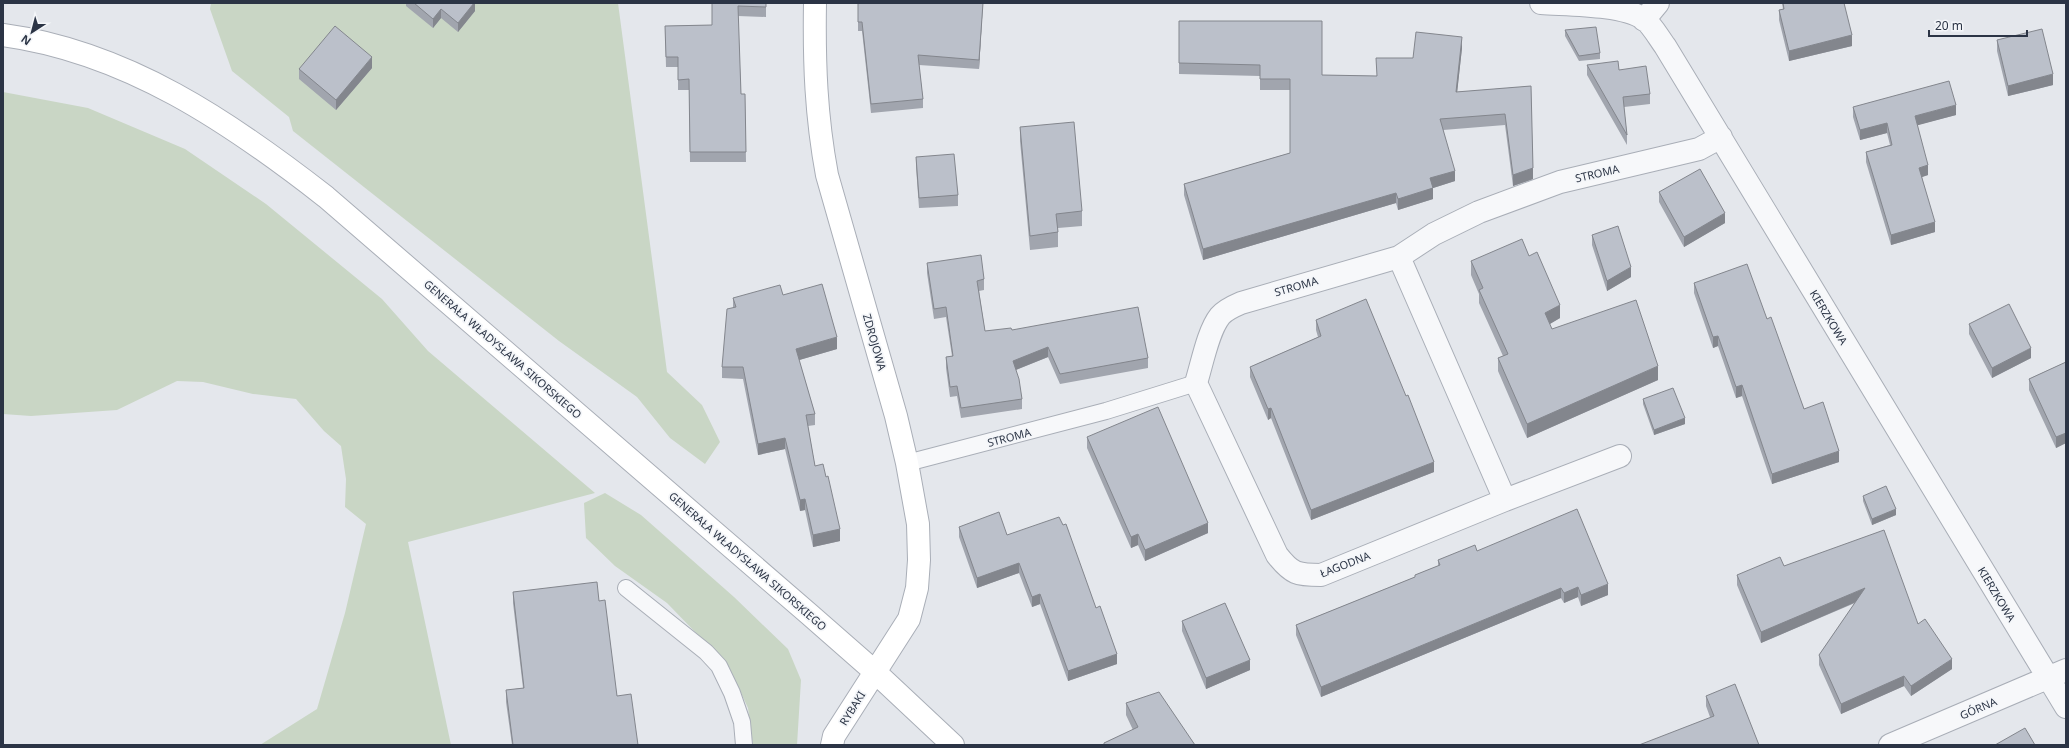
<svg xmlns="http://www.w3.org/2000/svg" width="2069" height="748" font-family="'Noto Sans',sans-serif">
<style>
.green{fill:#c9d6c5}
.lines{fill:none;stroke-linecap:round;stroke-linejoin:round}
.lane-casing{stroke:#a9aeb7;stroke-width:18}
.street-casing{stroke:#a9aeb7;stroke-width:24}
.secondary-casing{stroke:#a9aeb7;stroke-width:24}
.lane{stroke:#f7f8fa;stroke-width:16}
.street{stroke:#f7f8fa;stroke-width:22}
.secondary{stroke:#fff;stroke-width:22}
.wall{fill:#a1a5ae}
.shaded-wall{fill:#83868d}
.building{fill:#bbc0ca;stroke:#83868d}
.labels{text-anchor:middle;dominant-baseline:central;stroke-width:3.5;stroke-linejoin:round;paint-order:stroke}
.street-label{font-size:11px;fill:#2b3445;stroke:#f4f6f9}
</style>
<rect width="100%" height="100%" fill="#e4e7ec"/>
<path class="green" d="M211 3H618L667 372 702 405 720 442 705 464 670 438 637 397 559 341 293 131 289 117 232 71 210 9Z
M3 92 88 108 185 149 266 204 382 299 428 351 595 493 408 542 451 745H260L317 709 345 613 366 524 345 507 346 479 341 446 324 431 296 399 253 394 203 382 177 381 117 410 31 416 3 414Z
M605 493 641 515 734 597 788 649 801 680 797 745H753L748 708 729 667 667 603 615 566 586 538 584 503Z"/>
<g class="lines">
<g class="lane-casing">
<path id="lane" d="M907 463 1106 411 1196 383
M626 588 706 652 719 666 732 693 742 722 744 745"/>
</g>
<g class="street-casing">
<path id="street" d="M1541 3C1568 5 1622 4 1644 19 1652 25 1659 38 1665 46L2066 707
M1644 20 1658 3
M1399 257 1505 500 1321 575C1297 575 1292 574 1277 555L1196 383C1202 364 1208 331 1220 316 1225 310 1234 306 1241 303L1399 257 1434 234 1479 212 1560 182 1699 149 1721 137
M1505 500 1620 456
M1890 745 2066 670"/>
</g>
<g class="secondary-casing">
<path id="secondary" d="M815 3C814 63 816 116 827 175L896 416 907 463 918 524 919 560 917 588 909 619 834 736 832 745
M3 35C127 52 230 122 326 197L809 614 874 671 953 745"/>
</g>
<use href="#lane" class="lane"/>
<use href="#street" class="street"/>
<use href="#secondary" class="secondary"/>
</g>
<path class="wall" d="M406 3H475V11L458 32 441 18 433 28 406 6Z
M712 3H766V17L738 16 741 94H745L746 162H690L689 90H678V67H666L665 26 712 25Z
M858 3H983L979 69 919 65 923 99V108L871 113 862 31H858Z
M1782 3H1844L1852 46 1789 61 1779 20V10L1783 9Z
M1179 21 1322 75 1376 76 1413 58 1462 48 1457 92 1531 86 1533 179 1513 186 1505 125 1443 130 1455 181 1433 188V199L1398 210 1396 203 1203 260 1184 195V184L1290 153V90H1260V76L1179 74Z
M1565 30 1600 53V59L1579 61 1565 36Z
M1997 40 2053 85 2008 96 1997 51Z
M1587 65 1619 70 1650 94V104L1624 107 1627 135V145L1587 75Z
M372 68 336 110 299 79V69Z
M1853 107 1956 115 1917 125 1928 175 1922 177 1935 232 1891 245 1866 162V152L1890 145 1887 133 1860 140 1853 117Z
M1020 127 1082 211V226L1058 228V247L1030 250 1020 141Z
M916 157 958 195V206L919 208 916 167Z
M1659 192 1725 223 1684 247 1659 202Z
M1592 235 1631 277 1607 291 1592 245Z
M1529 256 1560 318 1549 324 1552 329 1658 380 1527 438 1498 371V358L1503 356 1479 303V294L1471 275V261Z
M927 263 984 279V290L979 291 985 331 1012 330 1148 358V368L1060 384 1048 357 1016 370 1022 399V409L961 418 957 396 950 397 946 368V357L952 356 946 317 934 319 927 273Z
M1694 283 1767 319 1804 409 1839 462 1772 484 1742 396 1736 398 1718 346 1713 348 1694 293Z
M783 295 837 349 799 360 815 414V425L808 426 815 466 840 541 813 547 805 510 800 511 785 449 758 455 743 379 722 378V367L733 308V298Z
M1316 320 1434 472 1311 520 1271 418 1268 420 1250 377V367L1318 337 1316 330Z
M1969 324 2031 358 1992 378 1969 334Z
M2066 362V443L2056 448 2029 390V379Z
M1643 399 1685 424 1654 435 1643 404Z
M1087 437 1208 533 1145 561 1138 545 1131 548 1087 448Z
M1863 496 1896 515 1872 525 1863 501Z
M1063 525 1096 608 1117 664 1068 681 1040 604 1032 607 1019 573 977 588 959 537V527L1007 535Z
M1477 551 1608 595 1581 606 1578 597 1564 603 1561 598 1321 697 1296 635V625L1415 577V575L1438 566V560Z
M1784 566 1918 624 1952 669 1911 696 1904 686 1841 714 1819 665V655L1855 603 1761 643 1737 585V575Z
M513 592 599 601 617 696 638 745H512L506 702V690L523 688 513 603Z
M1182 621 1250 670 1206 689 1182 631Z
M1706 696 1759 745 1710 717 1706 706Z
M1126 703 1195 745H1104V743L1133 730 1126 715Z"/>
<path class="shaded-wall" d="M474 3H475V11L458 32V23Z
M983 3 979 69V60Z
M441 9V18L433 28V19Z
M1852 35V46L1789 61V51Z
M1462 37V48L1456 103V92Z
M372 57V68L336 110V100Z
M2053 74V85L2008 96V86Z
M1956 105V115L1915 126V116Z
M1887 123V133L1860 140V130Z
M1928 165V175L1919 178V168Z
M1533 168V179L1513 186V175Z
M1455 171V181L1430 189V178Z
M1433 188V199L1398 210V199Z
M1396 193V203L1203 260V249Z
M1725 213V223L1684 247V237Z
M1935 222V232L1891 245V235Z
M1631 267V277L1607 291V281Z
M1560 305V318L1545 327V313Z
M1718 336V346L1713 348V337Z
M837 337V349L796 361V349Z
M1048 347V357L1013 371V361Z
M2031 348V358L1992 378V368Z
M1658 366V380L1527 438V424Z
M1742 385V396L1736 398V387Z
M1271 408V418L1268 420V409Z
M1685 418V424L1654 435V430Z
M2066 433V443L2056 448V437Z
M785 438V449L758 455V444Z
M1839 451V462L1772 484V474Z
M1434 462V472L1311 520V510Z
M805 499V510L800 511V500Z
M1896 509V515L1872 525V519Z
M1208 523V533L1145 561V550Z
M840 529V541L813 547V535Z
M1138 534V545L1131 548V537Z
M1019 563V573L977 588V578Z
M1608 584V595L1581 606V595Z
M1578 587V597L1564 603V593Z
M1561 588V598L1321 697V687Z
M1865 588V598L1761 643V632Z
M1040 594V604L1032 607V597Z
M1117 654V664L1068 681V671Z
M1952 659V669L1911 696V686Z
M1250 660V670L1206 689V678Z
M1904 676V686L1841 714V704Z"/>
<path class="building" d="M414 3H474L458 23 441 9 433 19Z
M712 3H766V7L738 6 741 94H745L746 152H690L689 79 678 80V57H666L665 26 712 25Z
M858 3H983L979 60 918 55 923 99 871 104 862 22H858Z
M1783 3H1844L1852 35 1789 51 1779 10 1784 9Z
M1179 21H1322V75L1377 76 1376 58H1413L1416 32 1462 37 1456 92 1531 86 1533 168 1513 175 1505 114 1440 119 1455 171 1430 178 1433 188 1398 199 1396 193 1203 249 1184 184 1290 153V79H1260V65L1179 63Z
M335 26 372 57 336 100 299 69Z
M1596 27 1600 53 1579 56 1565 30Z
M2042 29 2053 74 2008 86 1997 40Z
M1618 61 1619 70 1646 66 1650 94 1623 97 1627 135 1587 65Z
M1949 81 1956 105 1915 116 1928 165 1919 168 1935 222 1891 235 1866 152 1892 145 1887 123 1860 130 1853 107Z
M1074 122 1082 211 1056 214 1058 232 1030 236 1020 127Z
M954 154 958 195 919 198 916 157Z
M1700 169 1725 213 1684 237 1659 192Z
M1618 226 1631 267 1607 281 1592 235Z
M1522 239 1529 256 1537 252 1560 305 1545 313 1552 329 1636 300 1658 366 1527 424 1498 358 1508 354 1479 290 1483 288 1471 261Z
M981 255 984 279 977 281 985 331 1011 328 1012 330 1138 307 1148 358 1060 374 1048 347 1013 361 1019 379 1022 399 961 408 957 386 950 387 946 357 953 356 946 307 934 309 927 263Z
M1747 264 1767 319 1771 317 1804 409 1823 402 1839 451 1772 474 1742 385 1736 387 1718 336 1713 337 1694 283Z
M822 284 837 337 796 349 815 414 806 415 815 466 823 464 826 477 828 476 840 529 813 535 805 499 800 500 785 438 758 444 743 367H722L727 309 736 307 733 298 780 285 783 295Z
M1366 299 1406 396 1408 395 1434 462 1311 510 1271 408 1268 409 1250 367 1321 336 1316 320Z
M2009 304 2031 348 1992 368 1969 324Z
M2066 362V433L2056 437 2029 379Z
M1673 388 1685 418 1654 430 1643 399Z
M1158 407 1208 523 1145 550 1138 534 1131 537 1087 437Z
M1886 486 1896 509 1872 519 1863 496Z
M1577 509 1608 584 1581 595 1578 587 1564 593 1561 588 1321 687 1296 625 1415 577V575L1440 565 1438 560 1475 545 1477 551Z
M999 512 1007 535 1059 517 1063 525 1066 524 1096 608 1100 606 1117 654 1068 671 1040 594 1032 597 1019 563 977 578 959 527Z
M1884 530 1918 624 1925 619 1952 659 1911 686 1904 676 1841 704 1819 655 1865 588 1761 632 1737 575 1780 557 1784 566Z
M597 582 599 601 605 600 617 696 631 694 638 745H513L506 690 524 688 513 592Z
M1225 603 1250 660 1206 678 1182 621Z
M1735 684 1759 745H1639L1714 716 1706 696Z
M1159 692 1195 745H1104V743L1138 727 1126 703Z
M2025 728 2035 745H1995Z"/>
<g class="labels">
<g class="street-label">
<text transform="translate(1597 173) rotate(-13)">STROMA</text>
<text transform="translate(1296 286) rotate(-16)">STROMA</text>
<text transform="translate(1829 317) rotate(59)">KIERZKOWA</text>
<text transform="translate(875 342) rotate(74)">ZDROJOWA</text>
<text transform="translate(503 349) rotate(41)">GENERAŁA WŁADYSŁAWA SIKORSKIEGO</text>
<text transform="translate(1009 437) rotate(-15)">STROMA</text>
<text transform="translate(748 561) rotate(41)">GENERAŁA WŁADYSŁAWA SIKORSKIEGO</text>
<text transform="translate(1345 564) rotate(-21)">ŁAGODNA</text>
<text transform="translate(1997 594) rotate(59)">KIERZKOWA</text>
<text transform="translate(852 708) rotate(-58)">RYBAKI</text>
<text transform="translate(1978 708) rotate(-23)">GÓRNA</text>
</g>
</g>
<rect width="2069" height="748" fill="none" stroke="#2b3445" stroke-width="8"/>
<g transform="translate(32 32) rotate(216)" stroke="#f4f6f9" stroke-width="3" paint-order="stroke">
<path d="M0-3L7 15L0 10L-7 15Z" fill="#2b3445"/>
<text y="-6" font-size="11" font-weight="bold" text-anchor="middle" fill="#2b3445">N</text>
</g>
<path d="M1929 30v6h98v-6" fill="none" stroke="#2b3445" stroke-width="2"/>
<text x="1935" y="30" font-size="12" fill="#2b3445" stroke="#f4f6f9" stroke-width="3" paint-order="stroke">20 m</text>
</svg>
